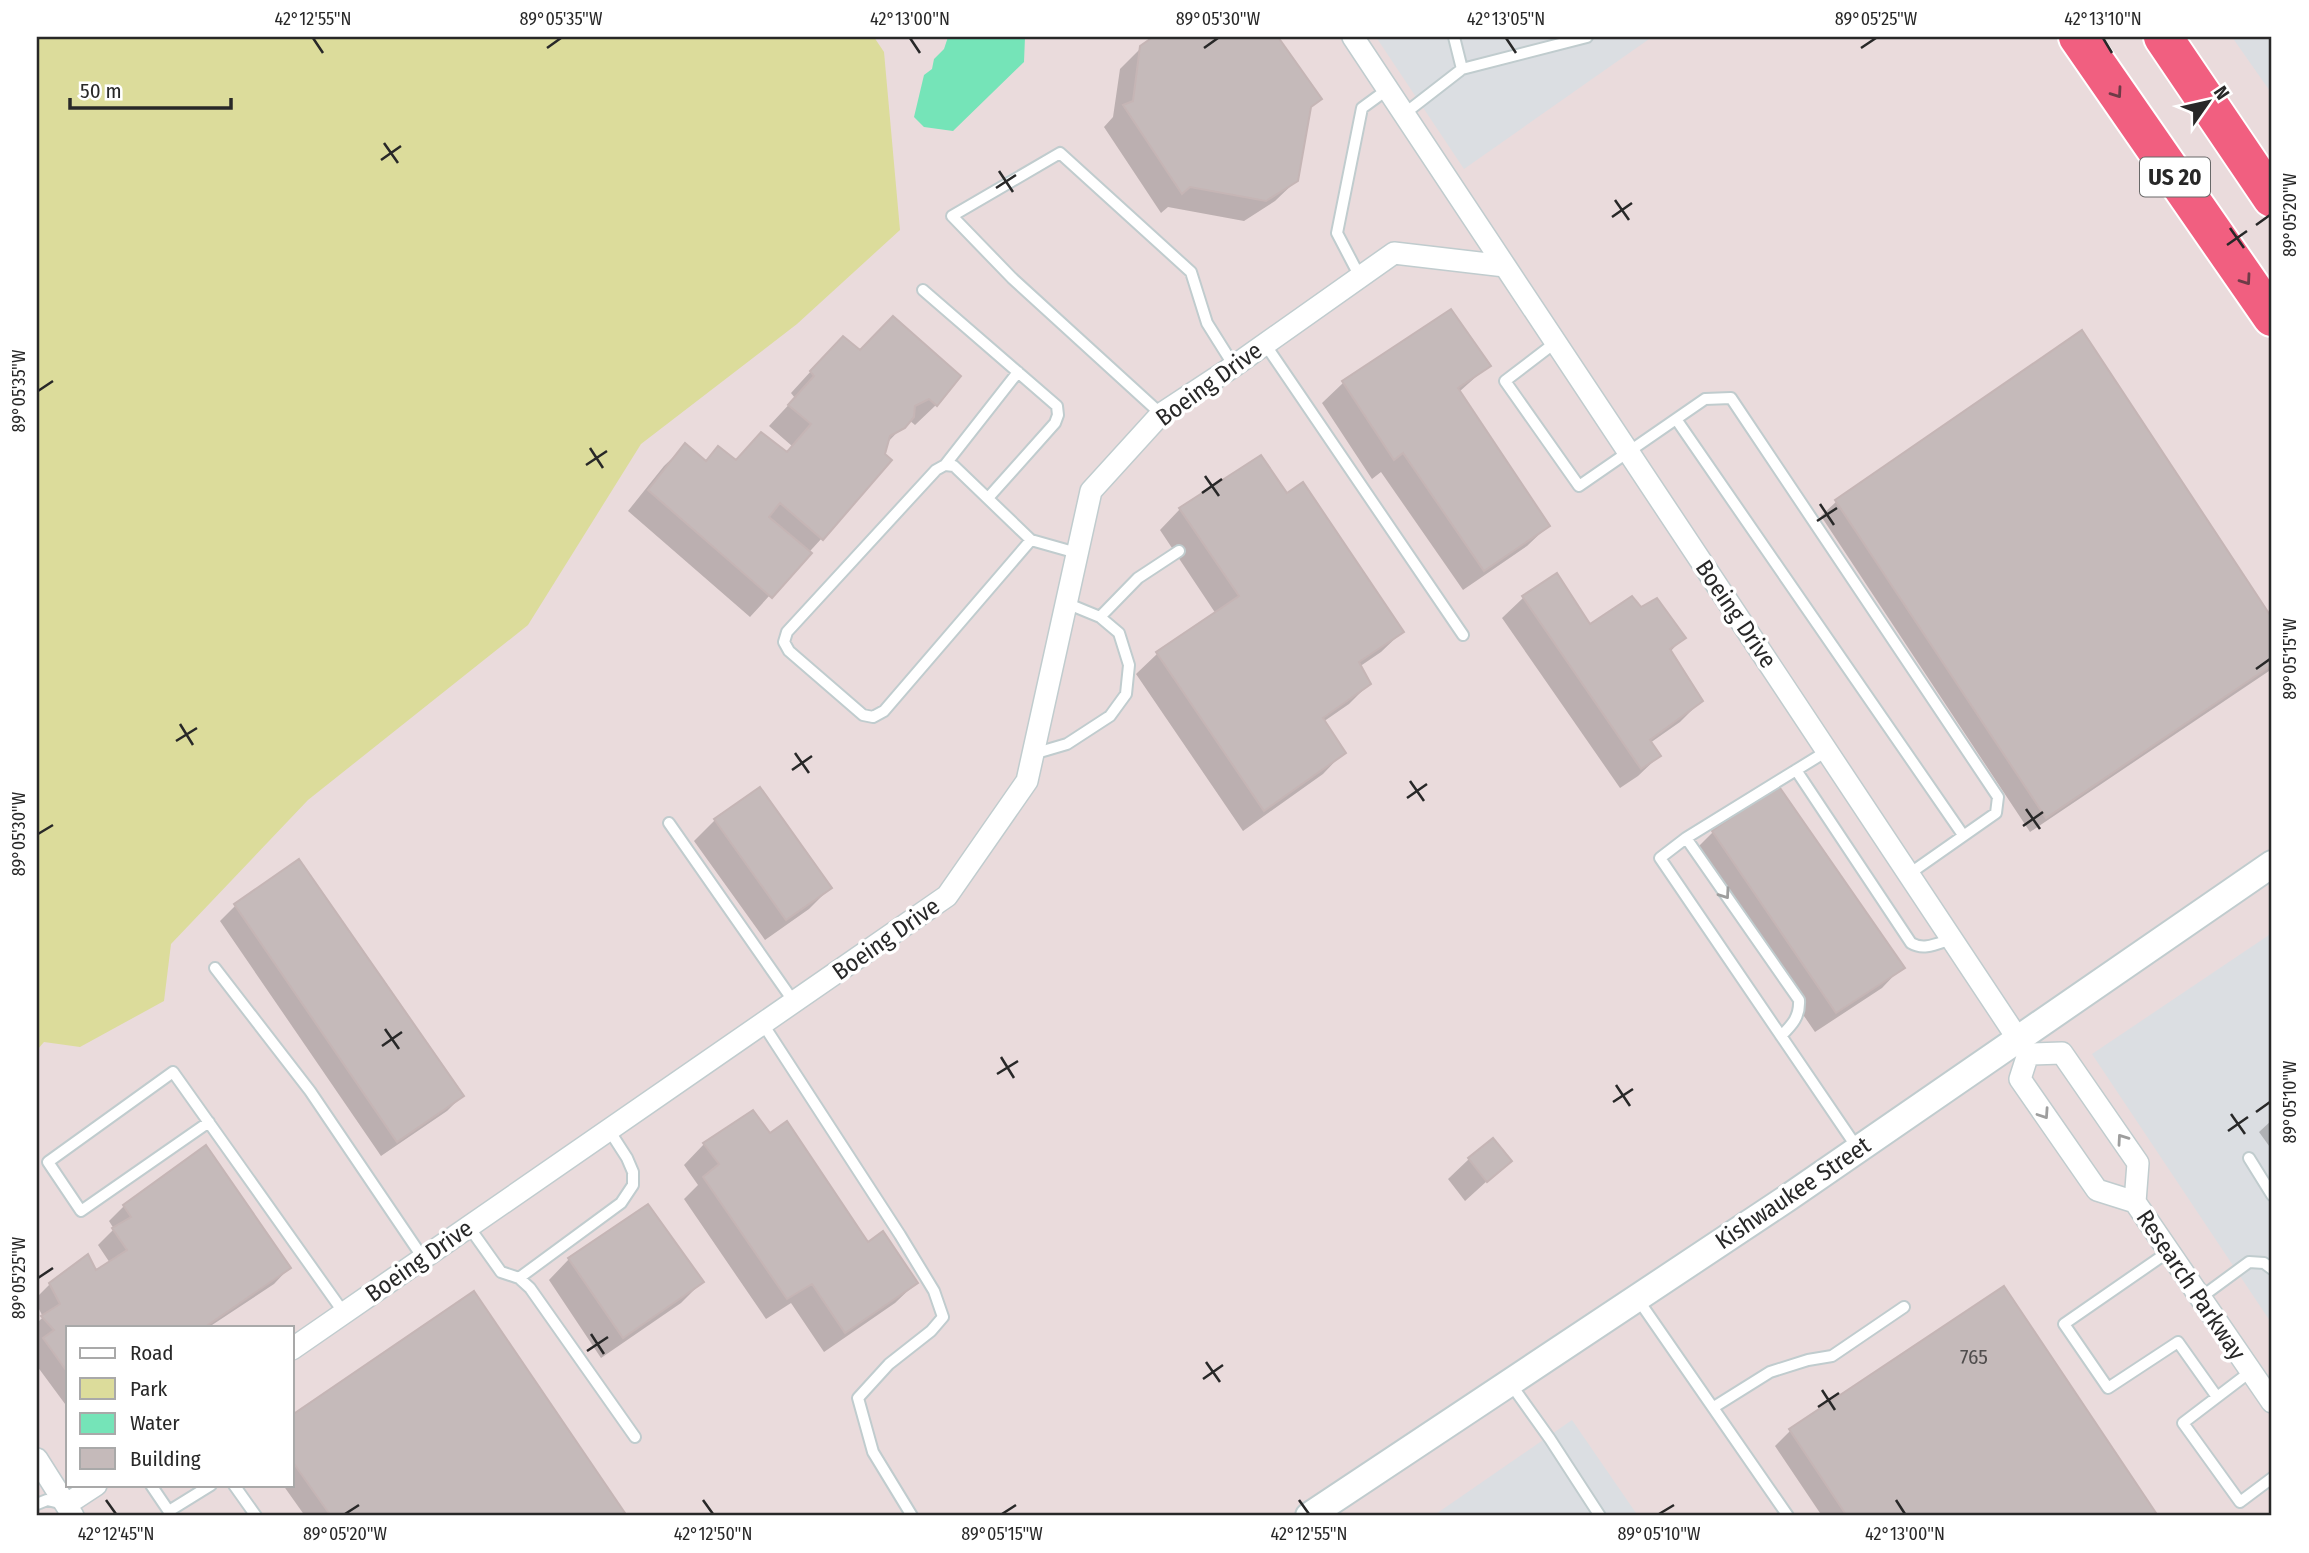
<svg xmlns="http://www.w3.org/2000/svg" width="2309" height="1553" font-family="'Fira Sans Condensed',sans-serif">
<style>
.industrial{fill:#dbdee2}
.green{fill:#dcdc9b}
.water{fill:#75e4b8}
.shadow{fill:#0003}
.building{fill:#c5baba;stroke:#c5b5b5;stroke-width:2}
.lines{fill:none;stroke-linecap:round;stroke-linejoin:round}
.service-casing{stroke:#c0ccce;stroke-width:14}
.minor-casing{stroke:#c0ccce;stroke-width:24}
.tertiary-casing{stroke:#c0ccce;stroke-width:30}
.motorway-casing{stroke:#fff;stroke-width:42}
.service{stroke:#fff;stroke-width:10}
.minor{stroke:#fff;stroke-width:21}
.tertiary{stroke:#fff;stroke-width:26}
.motorway{stroke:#f15f80;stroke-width:38}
.oneway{stroke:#6e3b47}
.oneway2{stroke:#9e9e9e}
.ticks{fill:none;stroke:#282828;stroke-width:2.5}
.labels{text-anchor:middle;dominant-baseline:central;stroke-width:7;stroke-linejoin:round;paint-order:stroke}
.number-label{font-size:21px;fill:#4f4c4c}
.shield{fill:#fff;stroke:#686868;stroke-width:2}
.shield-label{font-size:23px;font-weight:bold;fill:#282828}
.street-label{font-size:24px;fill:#282828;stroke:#fff}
.neatline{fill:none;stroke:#282828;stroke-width:2.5}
.ticks-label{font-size:18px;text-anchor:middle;fill:#282828}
</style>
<rect width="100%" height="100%" fill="#eadbdc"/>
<path class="industrial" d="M1376 37H1652L1464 169Z
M2232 37H2272V94Z
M2272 933V1324L2092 1054Z
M1572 1420 1638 1516H1433Z"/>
<path class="green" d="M37 37H874L884 52 900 230 797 324 641 444 528 625 308 800 171 944 164 1001 80 1047 44 1042 37 1050Z"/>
<path class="water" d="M948 37H1025L1024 62 953 131 924 127 914 117 924 75 932 69 934 59 944 49Z"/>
<path class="shadow" d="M1156 37H1275L1319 99 1309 109 1297 180 1275 201 1244 221 1168 207 1161 213 1104 127 1113 117 1120 69 1141 48Z
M1451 311 1489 365 1459 392 1548 526 1527 546 1463 590 1381 472 1372 479 1322 403 1343 383Z
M893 318 936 405 915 425 909 420 886 444 822 538 750 617 628 511 664 466 685 446 704 462 718 448 735 462 785 453 792 446 769 426 795 398 791 393 822 359 860 352Z
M2081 332 2272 621V669L2030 832 1821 516 1837 501Z
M1286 496 1402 632 1381 652 1359 667 1369 684 1349 704 1323 722 1343 753 1323 774 1243 831 1136 674 1157 654 1216 614 1160 530 1180 509Z
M1557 576 1590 626 1640 609 1683 638 1670 652 1701 701 1680 722 1650 743 1659 756 1638 776 1620 788 1502 618 1523 598Z
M1777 788 1902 967 1882 988 1815 1032 1692 853 1713 832Z
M715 820 830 888 809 909 765 940 694 841Z
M235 906 462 1096 447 1111 381 1156 220 921Z
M2272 1120V1150L2259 1132Z
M770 1135 868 1244 916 1283 895 1303 824 1352 791 1303 766 1319 684 1199 698 1185 684 1165 704 1144Z
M1469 1159 1509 1161 1465 1201 1448 1179Z
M124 1206 289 1268 274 1284 209 1327H68V1408L37 1366V1323L43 1317 37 1305V1297L50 1284 87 1256 96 1273 110 1263 98 1245 114 1229 109 1221Z
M569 1259 702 1282 681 1303 601 1358 549 1280Z
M2003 1288 2156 1516H1822L1775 1446 1790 1431Z
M473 1293 625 1516H305L283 1485H292V1417Z"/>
<path class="building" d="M1153 37H1278L1322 99 1311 107 1298 181 1266 201 1190 187 1182 194 1123 105 1133 101 1140 46Z
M1451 309 1491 366 1458 388 1550 526 1484 571 1403 453 1394 460 1342 381Z
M893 316 961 376 937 406 929 399 915 406 914 417 905 428 890 436 885 454 892 460 823 540 780 503 769 517 812 553 772 598 648 490 685 443 706 461 718 446 736 460 761 432 787 452 811 424 788 405 814 376 810 371 843 336 860 350Z
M2082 330 2272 618V665L2046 818 1835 500Z
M1261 455 1287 493 1303 482 1404 632 1359 662 1371 684 1323 718 1346 753 1264 811 1156 652 1239 596 1179 508Z
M1557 573 1590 624 1632 596 1641 607 1657 598 1686 638 1670 649 1703 701 1650 740 1661 756 1641 769 1522 596Z
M1778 785 1905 968 1836 1013 1712 831Z
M760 787 832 888 786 920 714 819Z
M299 859 464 1096 397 1142 234 904Z
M753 1110 770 1133 787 1121 868 1242 883 1231 918 1283 845 1333 812 1284 787 1299 703 1177 719 1164 703 1143Z
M1493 1138 1512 1161 1487 1182 1468 1158Z
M206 1145 291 1268 205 1327H68V1373L43 1338 54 1330 41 1316 60 1304 49 1283 88 1254 96 1270 127 1250 112 1228 131 1217 123 1205Z
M648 1204 704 1282 623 1338 568 1258Z
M2004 1286 2158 1516H1847L1789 1429Z
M474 1291 627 1516H331L292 1461V1415Z"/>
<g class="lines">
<g class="service-casing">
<path id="service" d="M1454 37 1462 69
M1404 114 1462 69 1587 37
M1360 277 1337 233 1362 108 1388 89
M923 290 1057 406 1058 415 1055 423 988 498
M1556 342 1505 381 1579 486 1705 399 1731 398 1998 797 1996 813 1909 874
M1265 344 1463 635
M1161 414 1012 278 952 216 1060 153 1191 272 1207 323 1234 366
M1676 419 1963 835
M945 465 1018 372
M1031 540 884 711 873 717 863 715 789 651 784 642 787 632 936 470 945 465 954 466 1031 540 1077 553
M1100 617 1138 578 1179 551
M1827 751 1686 838 1660 858 1858 1149
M1033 754 1067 744 1110 716 1126 694 1129 665 1119 633 1100 617 1066 603
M1796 770 1911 943C1924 951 1938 943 1952 939
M669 823 794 1002
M1686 838 1799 1000C1800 1017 1792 1025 1781 1036
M215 968 310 1091 423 1258
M763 1024 900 1235 934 1291 943 1317 931 1331 889 1364 858 1398 873 1452 912 1516
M209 1122 81 1211 48 1162 173 1072 344 1313
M2249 1158 2272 1195
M469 1227 501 1272 519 1278 530 1288 635 1437
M2168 1252 2064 1324 2108 1388 2178 1342 2217 1397
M519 1278 621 1203 633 1185V1172L627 1158 609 1130
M1637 1298 1788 1516
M2200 1298 2249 1262 2264 1263 2272 1269
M2250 1372 2183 1423 2240 1502 2272 1478
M1510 1383 1550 1439 1600 1516
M1714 1407 1770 1372 1808 1360 1832 1356 1904 1307
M151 1485 172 1516
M234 1485 256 1516
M37 1504 47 1500 64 1504
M169 1511 211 1485"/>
</g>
<g class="minor-casing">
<path id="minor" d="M1353 37 1505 266
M2028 1054 2020 1079 2097 1190 2135 1202 2272 1402
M2028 1054 2062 1053 2138 1163 2135 1202
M292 1349 947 896 1027 781 1091 491 1161 414 1234 366 1394 253 1505 266 2028 1054
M37 1459 73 1516
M67 1504 96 1485"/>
</g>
<g class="tertiary-casing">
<path id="tertiary" d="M1309 1516 1789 1197 2272 864"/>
</g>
<g class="motorway-casing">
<path id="motorway" d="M2078 37 2272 317
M2163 37 2272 198"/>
</g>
<use href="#service" class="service"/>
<use href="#minor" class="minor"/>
<use href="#tertiary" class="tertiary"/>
<use href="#motorway" class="motorway"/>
</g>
<defs><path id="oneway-chevron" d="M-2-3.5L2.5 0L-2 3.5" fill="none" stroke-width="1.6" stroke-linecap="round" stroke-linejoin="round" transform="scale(1.75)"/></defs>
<g class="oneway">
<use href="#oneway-chevron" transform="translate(2117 93) rotate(55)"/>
<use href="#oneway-chevron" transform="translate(2246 280) rotate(55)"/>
</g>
<g class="oneway2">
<use href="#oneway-chevron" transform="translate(1725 894) rotate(55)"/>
<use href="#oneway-chevron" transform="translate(2044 1114) rotate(56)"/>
<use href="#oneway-chevron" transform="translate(2122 1139) rotate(-125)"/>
</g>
<path class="ticks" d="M313 38 323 53M910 38 920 53M1506 38 1516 53M2103 38 2112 53M547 48 561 38M1204 48 1218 38M1861 48 1876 38M384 143 398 163M381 160 401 146M999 171 1013 192M996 188 1016 175M1615 200 1629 220M1612 217 1632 203M2256 225 2270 215M2230 228 2244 248M2227 245 2247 231M38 391 53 381M590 448 603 468M586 465 607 451M1205 476 1219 496M1202 493 1222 479M1820 504 1834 525M1817 521 1837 508M2256 669 2270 659M180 724 193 745M176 741 197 728M795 753 809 773M792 770 812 756M1410 781 1424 801M1407 798 1427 784M2026 809 2040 829M2023 826 2043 812M38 834 53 825M385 1029 399 1049M382 1046 402 1032M1001 1057 1014 1078M997 1074 1018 1061M1616 1085 1630 1106M1613 1102 1633 1089M2256 1112 2270 1102M2231 1114 2245 1134M2228 1131 2248 1117M38 1278 53 1268M591 1334 604 1354M587 1351 608 1337M1206 1362 1220 1382M1203 1379 1223 1365M1822 1390 1835 1410M1818 1407 1839 1393M106 1500 116 1514M703 1500 713 1514M1299 1500 1309 1514M1896 1500 1905 1514M345 1514 359 1505M1002 1514 1016 1505M1659 1514 1674 1505"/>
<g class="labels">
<g class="number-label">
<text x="1974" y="1357">765</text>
</g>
<rect class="shield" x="2140" y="157.5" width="70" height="39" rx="5"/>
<g class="shield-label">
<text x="2175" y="177">US 20</text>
</g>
<g class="street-label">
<text transform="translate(1209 384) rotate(-36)">Boeing Drive</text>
<text transform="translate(1736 614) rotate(56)">Boeing Drive</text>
<text transform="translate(886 939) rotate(-35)">Boeing Drive</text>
<text transform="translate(1793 1193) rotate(-34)">Kishwaukee Street</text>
<text transform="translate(419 1261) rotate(-35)">Boeing Drive</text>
<text transform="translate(2191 1285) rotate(56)">Research Parkway</text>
</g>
</g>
<rect width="2309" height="1553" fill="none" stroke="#ffffff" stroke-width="77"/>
<rect x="66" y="1326" width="228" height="161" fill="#ffffff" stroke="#a9a9a9" stroke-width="2"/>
<rect x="80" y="1348" width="35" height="10" fill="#ffffff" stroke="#a9a9a9" stroke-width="2"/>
<text x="130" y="1360" font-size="21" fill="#282828">Road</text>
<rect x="80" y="1378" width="35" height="21" fill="#dcdc9b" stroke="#a9a9a9" stroke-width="2"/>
<text x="130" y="1396" font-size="21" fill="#282828">Park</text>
<rect x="80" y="1413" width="35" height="21" fill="#75e4b8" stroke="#a9a9a9" stroke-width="2"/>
<text x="130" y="1430" font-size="21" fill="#282828">Water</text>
<rect x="80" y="1448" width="35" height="21" fill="#c5baba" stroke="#a9a9a9" stroke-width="2"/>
<text x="130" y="1466" font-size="21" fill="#282828">Building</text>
<g transform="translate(2208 102) rotate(56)" stroke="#ffffff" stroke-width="5" paint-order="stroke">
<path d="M0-5L12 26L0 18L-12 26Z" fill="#282828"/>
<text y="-10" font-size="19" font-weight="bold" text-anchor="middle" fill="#282828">N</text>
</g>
<path d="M70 98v10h161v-10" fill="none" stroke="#282828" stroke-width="3.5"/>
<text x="80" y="98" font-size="21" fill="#282828" stroke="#ffffff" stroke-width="5" paint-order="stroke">50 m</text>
<rect x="38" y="38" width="2232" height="1476" class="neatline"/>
<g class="ticks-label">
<text x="313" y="25">42°12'55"N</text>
<text x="561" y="25">89°05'35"W</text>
<text x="910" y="25">42°13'00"N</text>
<text x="1218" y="25">89°05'30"W</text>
<text x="1506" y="25">42°13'05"N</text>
<text x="1876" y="25">89°05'25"W</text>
<text x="2103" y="25">42°13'10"N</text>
<text transform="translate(2290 215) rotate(-90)" y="6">89°05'20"W</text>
<text transform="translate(19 391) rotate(-90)" y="6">89°05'35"W</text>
<text transform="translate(2290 659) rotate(-90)" y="6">89°05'15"W</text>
<text transform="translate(19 834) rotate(-90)" y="6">89°05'30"W</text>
<text transform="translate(2290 1102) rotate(-90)" y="6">89°05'10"W</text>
<text transform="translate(19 1278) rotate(-90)" y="6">89°05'25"W</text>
<text x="116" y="1540">42°12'45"N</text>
<text x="345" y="1540">89°05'20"W</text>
<text x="713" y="1540">42°12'50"N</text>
<text x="1002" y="1540">89°05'15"W</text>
<text x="1309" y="1540">42°12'55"N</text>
<text x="1659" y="1540">89°05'10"W</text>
<text x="1905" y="1540">42°13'00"N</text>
</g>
</svg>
